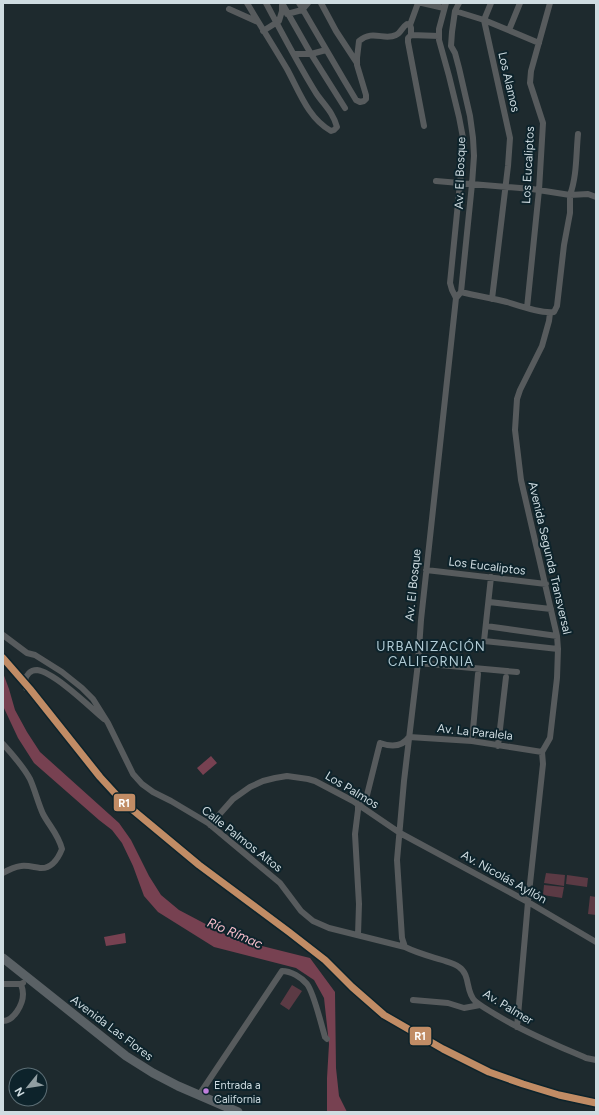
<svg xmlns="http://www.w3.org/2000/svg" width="599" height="1115" font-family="Figtree,sans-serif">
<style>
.green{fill:#5b3a44}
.water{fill:#774151}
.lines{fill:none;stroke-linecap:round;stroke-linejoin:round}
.minor{stroke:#575b5d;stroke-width:6}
.highway{stroke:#5a6165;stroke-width:9}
.rail-1-casing{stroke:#0d232b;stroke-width:10}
.rail-1{stroke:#c18c65;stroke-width:7}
.bus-dot{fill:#c07fdc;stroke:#0d232b;stroke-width:1.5}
.labels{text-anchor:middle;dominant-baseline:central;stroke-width:4;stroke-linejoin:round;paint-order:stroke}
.bus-label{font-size:11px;fill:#cfdce1;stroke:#0d232b;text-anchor:start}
.street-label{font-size:12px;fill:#cfdce1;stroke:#0d232b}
.neighbourhood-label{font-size:13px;letter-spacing:1px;fill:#b2ccd6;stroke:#0d232b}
.water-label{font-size:13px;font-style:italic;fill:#f8becb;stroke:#0d232b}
.line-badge{stroke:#0d232b;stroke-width:1.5}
.badge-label{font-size:11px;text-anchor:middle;font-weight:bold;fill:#fff}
</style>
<rect width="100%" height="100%" fill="#1e2a2e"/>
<path class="green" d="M546 873 565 875 564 886 544 883Z
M567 875 588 878 587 887 566 884Z
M544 885 564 887 562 898 543 895Z
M590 896 596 897V915L588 914Z
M292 985 302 991 289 1010 280 1004Z"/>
<path class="water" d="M3 673 9 689 15 710 27 732 40 752 119 823 131 840 149 876 161 895 179 910 234 939 310 958 335 992 336 1068 339 1096 347 1112H327V1078L329 1044 324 998 314 980 296 968 214 947 158 912 144 896 133 866 122 843 112 830 99 820 34 763 18 738 3 706Z
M211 756 217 763 203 775 197 768Z
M125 933 126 943 106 946 104 937Z"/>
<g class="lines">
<path class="minor" d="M247 3C260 25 274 47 287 69 299 91 308 118 331 131L334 130 337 127C333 112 324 105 316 93 298 64 282 33 266 3
M282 3 311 54 345 108
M299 3 344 80 356 100 360 102 364 101 366 99V95L357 65V58L359 41C373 29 384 41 396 35 401 33 402 27 407 24L410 25 411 28V35L439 36
M321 3 336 31 357 63
M422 3 444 8
M446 3 439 29V40L449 76 459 117 464 143 450 283 452 290 456 298
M491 3 484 20 510 138 508 166 492 299
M229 9 258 22
M455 11 484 20 539 43
M287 14 302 10 308 3
M410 25 418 3
M509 30 520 3
M263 31 279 21 282 11V5
M411 35 408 38V42L424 126
M294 54H311L326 50
M436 181 532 189 570 195C577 176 576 154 578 134
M461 292C476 296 492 298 507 302 520 306 542 314 554 312L557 306 564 245 570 213V195L588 194 596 197
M527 308 539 190 543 123 530 83 531 71 550 3
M426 570 546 584
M491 577 484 641 558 649
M489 602 551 609
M486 626 557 636
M3 635 27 653 35 655 62 672 82 688 93 699 108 723 133 774 142 784 153 792 171 801 208 823 280 883 301 911 313 921 329 928 405 947C417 953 429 956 442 960 448 962 454 963 459 967 471 975 465 991 475 1001 482 1007 490 1011 498 1016 526 1033 556 1045 586 1058L596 1060
M418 663 517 672
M26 688C25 682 24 678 29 673 31 671 33 670 37 670 54 672 90 707 104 719
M472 741 478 674
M3 744C13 755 23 766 30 779 35 790 38 803 43 814 50 827 58 834 62 849 58 859 52 869 40 868 33 867 27 865 21 866 14 867 8 870 3 873
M498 746 506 677
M210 825 233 799 250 787 263 781 275 778 287 776 308 779 315 781 353 801 400 833 528 902 596 942
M358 935 359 904 355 834 358 810V804L364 801 366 799 380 743C391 747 402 747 409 737L472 741 542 752
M405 947 402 938 397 860 404 781 418 663 421 620 456 298 461 292 472 184 474 156 473 138 470 116 459 68 455 53 451 46 452 32 455 11 459 3
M3 984H21L23 983
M413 1000 448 1003 464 1008 480 1005
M3 1021C14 1021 23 1004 23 994 23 991 22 987 21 984
M517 1027 528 902 543 764 542 752 550 738 557 678 558 649 557 636 521 480 515 430 517 399 520 390 542 346 549 321 550 313
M199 1095 282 971C291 971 301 977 307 984 314 993 321 1024 325 1037L327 1039"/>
<path class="highway" d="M3 958 126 1056 153 1073 178 1086 238 1112"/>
<g class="rail-1-casing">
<path id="rail-1" d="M3 658 30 689 100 777 122 801 199 865 289 932 325 960 352 987 384 1015 443 1049 489 1072 523 1084 559 1095 596 1103"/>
</g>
<use href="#rail-1" class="rail-1"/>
</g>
<circle class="bus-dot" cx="206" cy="1091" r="3.5"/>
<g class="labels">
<g class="bus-label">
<text x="214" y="1085">Entrada a<tspan x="214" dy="14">California</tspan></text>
</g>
<g class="street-label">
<text transform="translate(509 82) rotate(77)">Los Alamos</text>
<text transform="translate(528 165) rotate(-87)">Los Eucaliptos</text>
<text transform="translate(460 173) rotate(-88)">Av. El Bosque</text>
<text transform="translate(550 558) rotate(77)">Avenida Segunda Transversal</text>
<text transform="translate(487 566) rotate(7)">Los Eucaliptos</text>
<text transform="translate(413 585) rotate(-84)">Av. El Bosque</text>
<text transform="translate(475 732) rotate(6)">Av. La Paralela</text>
<text transform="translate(352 790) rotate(31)">Los Palmos</text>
<text transform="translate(242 839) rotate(38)">Calle Palmos Altos</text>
<text transform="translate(504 877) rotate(29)">Av. Nicolás Ayllón</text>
<text transform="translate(508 1007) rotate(31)">Av. Palmer</text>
<text transform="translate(112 1028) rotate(37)">Avenida Las Flores</text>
</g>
<g class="neighbourhood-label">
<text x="431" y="646">URBANIZACIÓN<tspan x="431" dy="15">CALIFORNIA</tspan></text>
</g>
<g class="water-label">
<text transform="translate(235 933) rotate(23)">Río Rímac</text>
</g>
</g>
<g class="line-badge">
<rect x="113" y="793" width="23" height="19" rx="4" fill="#c18c65"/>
<rect x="409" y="1026" width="23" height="20" rx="4" fill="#c18c65"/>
</g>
<g class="badge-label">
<text x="124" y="807">R1</text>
<text x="420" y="1040">R1</text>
</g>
<rect width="599" height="1115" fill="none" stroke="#cfdce1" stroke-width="8"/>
<g transform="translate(28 1087) rotate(240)"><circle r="19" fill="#0d232b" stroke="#5b6d74"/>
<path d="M0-3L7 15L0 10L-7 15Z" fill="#919ea2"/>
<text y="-6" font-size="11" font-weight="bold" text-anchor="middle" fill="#cfdce1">N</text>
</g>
</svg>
